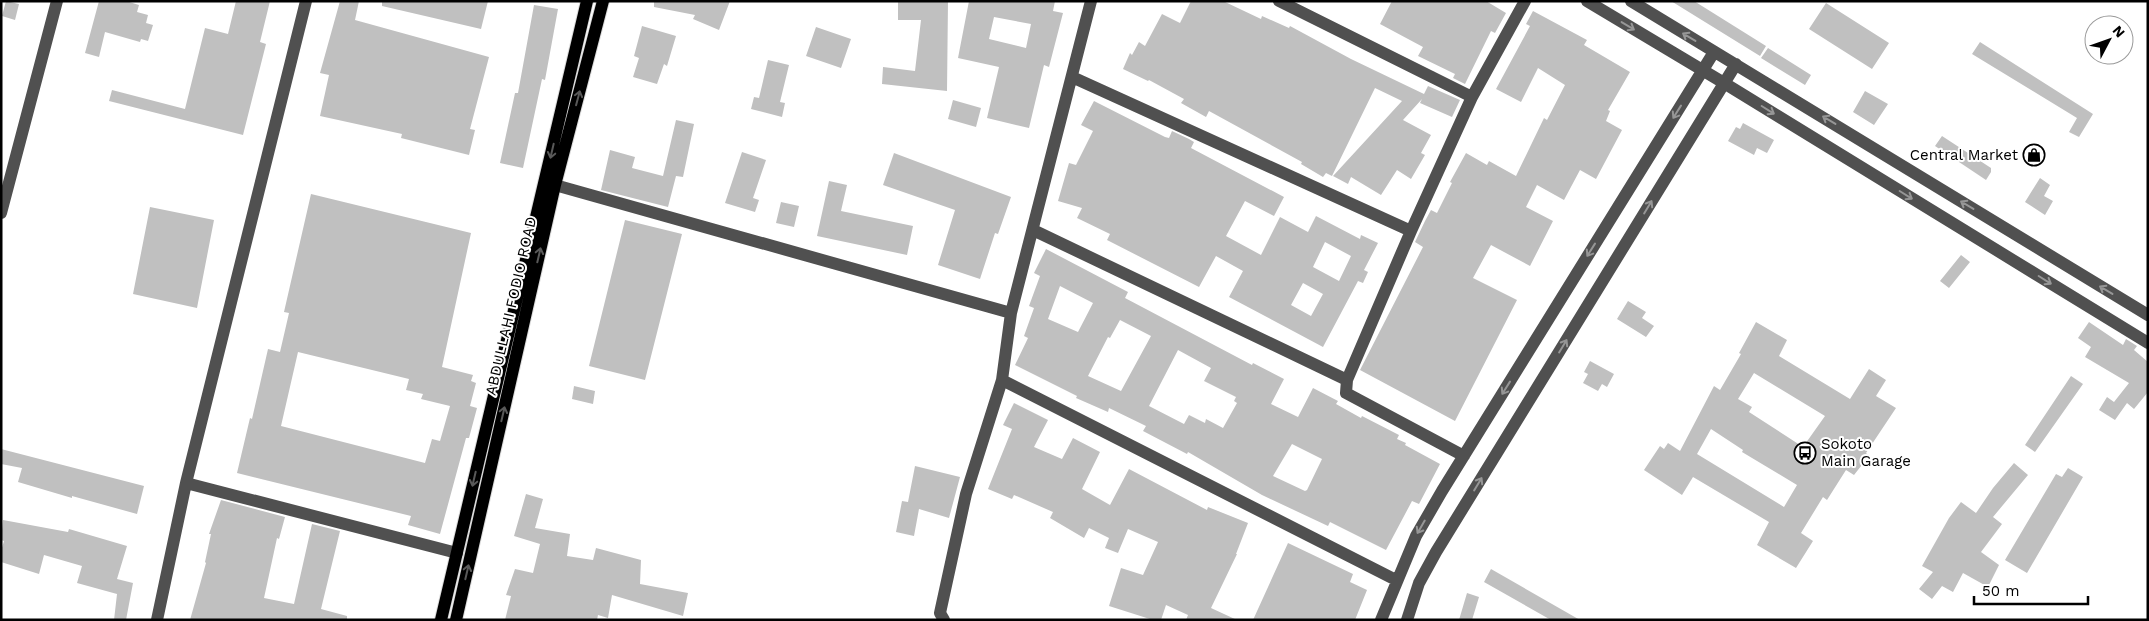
<svg xmlns="http://www.w3.org/2000/svg" width="2149" height="621" font-family="'Work Sans',sans-serif">
<style>
.building{fill:#c0c0c0;fill-rule:evenodd}
.lines{fill:none;stroke-linecap:round;stroke-linejoin:round}
.major-casing{stroke:#dbdbdb;stroke-width:14}
.minor{stroke:#505050;stroke-width:12}
.major{stroke:#000;stroke-width:12}
.oneway{stroke:#969696}
.oneway2{stroke:#595959}
.labels{text-anchor:middle;dominant-baseline:central;stroke-width:4;stroke-linejoin:round;paint-order:stroke}
.poi-label{font-size:15px;fill:#000;stroke:#fff;text-anchor:end}
.street-label{font-size:15px;fill:#000;stroke:#fff}
</style>
<rect width="100%" height="100%" fill="#fff"/>
<path class="building" d="M6 1 19 4 15 20 2 16Z
M99 1H126L139 5 137 12 148 15 146 23 153 25 148 41 141 39 140 42 105 32 99 57 85 53Z
M236 1H270L260 42 266 44 243 135 109 101 112 90 185 109 205 28 228 34Z
M340 1H359L355 20 489 57 470 129 475 130 469 155 401 138 402 134 320 116 329 75 320 73Z
M382 1H488L481 29 382 6Z
M654 1H730L719 30 693 19 695 15 654 7Z
M898 1H948L947 91 882 84 883 67 915 71 921 20H898Z
M969 1H1055L1053 11 1063 13 1049 67 1044 65 1029 128 987 118 999 67 958 58ZM994 17 1031 24 1026 48 989 39Z
M1191 1H1223L1261 19 1262 16 1289 28 1290 26 1351 59 1424 94 1428 86 1460 100 1452 117 1420 103 1422 99 1403 120 1431 135 1421 153 1425 155 1411 179 1397 170 1381 195 1351 177 1348 184 1333 176 1402 101 1375 88 1332 176 1326 173 1323 177 1301 164 1302 162 1209 111 1206 117 1181 103 1184 99 1149 80 1148 81 1123 69 1130 53 1132 55 1139 42 1145 46 1162 14 1180 23Z
M1392 1H1486L1506 13 1495 33 1491 31 1465 84 1453 78 1455 74 1418 56 1423 47 1380 24Z
M1671 1H1694L1766 46 1760 56Z
M1826 3 1889 43 1872 69 1809 29Z
M534 5 558 9 545 80 542 79 523 168 500 163 515 93H518Z
M1533 11 1587 40 1584 45 1630 72 1608 110 1610 111 1606 121 1622 130 1596 179 1580 170 1564 200 1537 185 1526 207 1553 221 1530 266 1491 245 1473 278 1517 300 1455 421 1360 370 1423 247 1415 242 1425 221 1431 210 1437 213 1452 183 1450 182 1466 153 1487 165 1489 161 1516 176 1544 118 1547 120 1565 85 1538 68 1521 102 1496 89 1530 26 1526 24Z
M642 26 676 36 667 66 664 64 657 84 633 77 639 58 634 56Z
M816 27 851 39 841 68 806 56Z
M1980 42 2093 114 2079 137 2069 132 2077 118 1972 54Z
M1768 48 1811 75 1805 85 1761 58Z
M768 60 789 65 780 102 785 103 782 117 751 109 754 97 759 98Z
M1865 91 1888 104 1874 125 1853 112Z
M953 100 981 108 976 127 948 119Z
M1094 101 1165 137 1169 138 1172 131 1189 139 1194 142 1191 148 1284 197 1274 216 1245 201 1226 236 1261 255 1280 217 1308 232 1316 216 1360 239 1361 235 1378 243 1364 270 1368 272 1363 283 1358 281 1323 347 1229 297 1243 271 1216 256 1199 287 1107 240 1110 234 1077 218 1082 208 1058 201 1069 163 1076 165 1093 131 1081 125ZM1325 242 1351 256 1339 281 1313 267ZM1303 283 1323 294 1311 316 1291 305Z
M676 120 694 124 683 177 676 176 668 207 601 190 610 150 635 157 632 168 663 176Z
M1743 123 1774 140 1767 153 1757 148 1754 155 1728 141 1736 127 1740 129Z
M1942 136 1991 168V172L1986 180 1935 146Z
M742 152 766 160 753 198 759 200 755 212 725 203Z
M894 153 1011 197 998 234 995 233 980 279 938 265 955 210 883 185Z
M2040 178 2050 185 2044 196 2053 201 2045 215 2025 202Z
M829 181 847 185 841 211 913 226 907 255 817 236Z
M311 194 471 233 442 367 473 375 471 381 476 383 470 406 477 408 469 438H466L440 534 408 525 411 516 237 473 250 418 252 419 268 349 280 352 289 313 284 312ZM298 352 409 379 406 390 423 394 421 399 450 406 440 441 432 439 425 463 281 426Z
M781 202 799 206 794 227 776 223Z
M150 207 214 220 197 308 133 294Z
M625 220 682 234 645 380 589 366Z
M1046 249 1128 292 1125 298 1252 365 1253 363 1284 379 1271 404 1298 417 1313 388 1338 401 1336 404 1361 418 1362 416 1399 435 1397 439 1406 443 1405 445 1440 464 1419 504 1412 501 1386 550 1330 522 1328 526 1262 495 1188 452 1187 454 1143 431 1146 426 1109 408 1108 412 1076 398 1077 396 1015 365 1028 338 1024 336 1034 308 1029 306 1040 276 1034 273ZM1060 286 1093 303 1078 332 1048 319ZM1120 320 1151 336 1121 391 1088 376 1108 337 1110 338ZM1178 350 1211 368 1204 381 1236 397 1234 401 1237 403 1223 428 1206 419 1205 423 1189 415 1184 424 1149 406ZM1292 444 1322 459 1307 490 1305 491 1273 476Z
M1961 255 1970 262 1949 288 1940 281Z
M1628 301 1646 312 1642 318 1654 326 1646 337 1617 319Z
M1756 322 1787 340 1779 356 1850 399 1869 369 1886 380 1876 396 1896 408 1866 453 1869 456 1854 475 1846 470 1827 500 1823 497 1801 533 1813 541 1796 568 1757 545 1769 522 1693 477 1682 495 1644 470 1660 446 1664 449 1668 443 1680 451 1714 386 1720 390 1741 354 1739 353ZM1754 373 1825 416 1803 447 1749 412 1752 407 1738 399ZM1711 429 1743 450 1742 452 1797 485 1784 507 1697 454Z
M2089 322 2123 345 2126 339 2137 346 2134 350 2148 362V392L2134 409 2127 403 2115 420 2099 410 2107 397 2114 402 2129 383 2085 357 2091 347 2078 338Z
M1590 361 1614 374 1607 387 1602 384 1598 391 1583 383 1588 374 1584 372Z
M2071 376 2083 384 2035 452 2025 445Z
M574 386 595 391 593 404 572 399Z
M1014 403 1048 420 1034 447 1062 459 1073 438 1100 452 1082 489 1110 505 1129 469 1207 510 1208 507 1248 523 1236 554H1237L1211 608 1237 620H1186L1188 615 1166 605 1161 620H1153L1109 606 1121 568 1143 575 1158 542 1128 529 1118 553 1105 548 1109 538 1089 528 1084 538 1050 518 1053 512 1014 495 1012 499 988 489 1012 429 1003 425Z
M1 449 144 486 137 514 72 496V498L18 482 22 468 1 464Z
M2014 463 2028 475 1993 517 2002 524 1981 552 1999 565 1988 587 1963 573 1953 592 1942 586 1932 599 1919 589 1933 572 1922 566 1949 518 1961 502 1976 513 1993 488Z
M915 466 960 477 949 518 919 509 914 536 896 532 902 501 908 502Z
M2068 468 2083 477 2027 573 2005 560 2056 474 2062 477Z
M526 494 543 499 535 528 570 534 567 556 593 560 596 548 641 560 640 584 688 593 683 616 612 595 608 618 598 615 597 620H505L511 596 506 595 515 569 533 573 540 544 514 536Z
M221 500 285 517 279 539 277 538 264 598 294 604 312 524 340 531 321 609 347 616V620H190L206 563 205 562 211 534H209Z
M3 520 68 532 69 529 127 546 117 579 133 583 126 620H114L117 594 77 583 82 566 44 555 39 574 1 562V551L4 541 1 540Z
M1288 543 1353 574 1350 582 1367 590 1355 620H1253Z
M1491 569 1580 620H1551L1484 582Z
M1467 593 1479 597 1472 620H1459Z"/>
<g class="lines">
<g class="major-casing">
<path id="major" d="M441 620 587 1
M456 620 555 185 603 1"/>
</g>
<path class="minor" d="M1279 1 1472 97
M1587 1 1724 83 2148 343
M1631 1 2148 315
M1072 77 1411 231
M555 185 1011 313
M1 213 57 1
M1033 230 1347 380
M1002 380 1396 580
M1464 456 1346 393 1347 380 1411 231 1472 97 1525 1
M186 483 457 553
M157 620 186 483 306 1
M944 620 940 613 966 494 1002 380 1011 313 1091 1
M1381 620 1416 536 1442 491 1714 52
M1407 620 1419 583 1436 552 1736 64"/>
<use href="#major" class="major"/>
</g>
<defs><path id="oneway-shaft" d="M-6 0H5M1.5-3L5.5 0L1.5 3" fill="none" stroke-width="1.6" stroke-linecap="round" stroke-linejoin="round" transform="scale(1.25)"/></defs>
<g class="oneway">
<use href="#oneway-shaft" transform="translate(1628 26) rotate(31)"/>
<use href="#oneway-shaft" transform="translate(1689 37) rotate(-149)"/>
<use href="#oneway-shaft" transform="translate(1768 110) rotate(32)"/>
<use href="#oneway-shaft" transform="translate(1677 112) rotate(122)"/>
<use href="#oneway-shaft" transform="translate(1829 120) rotate(-149)"/>
<use href="#oneway-shaft" transform="translate(1906 195) rotate(32)"/>
<use href="#oneway-shaft" transform="translate(1967 205) rotate(-149)"/>
<use href="#oneway-shaft" transform="translate(1648 207) rotate(-59)"/>
<use href="#oneway-shaft" transform="translate(1591 250) rotate(122)"/>
<use href="#oneway-shaft" transform="translate(2045 280) rotate(32)"/>
<use href="#oneway-shaft" transform="translate(2106 290) rotate(-149)"/>
<use href="#oneway-shaft" transform="translate(1563 346) rotate(-59)"/>
<use href="#oneway-shaft" transform="translate(1506 388) rotate(122)"/>
<use href="#oneway-shaft" transform="translate(1478 484) rotate(-59)"/>
<use href="#oneway-shaft" transform="translate(1421 527) rotate(120)"/>
</g>
<g class="oneway2">
<use href="#oneway-shaft" transform="translate(578 98) rotate(-75)"/>
<use href="#oneway-shaft" transform="translate(552 151) rotate(103)"/>
<use href="#oneway-shaft" transform="translate(539 255) rotate(-77)"/>
<use href="#oneway-shaft" transform="translate(503 414) rotate(-77)"/>
<use href="#oneway-shaft" transform="translate(474 479) rotate(103)"/>
<use href="#oneway-shaft" transform="translate(467 572) rotate(-77)"/>
</g>
<defs>
<g id="shop-ring" transform="scale(1.125)"><circle r="9.5" fill="#fff" stroke="#000" stroke-width="1.5"/><path d="M-5-2.5h2.3a2.7 3.5 0 0 1 5.4 0H5L5.5 6h-11ZM-1.5-2.5h3a1.5 2.3 0 0 0-3 0Z" fill="#000"/></g>
<g id="bus-ring" transform="scale(1.125)"><circle r="9.5" fill="#fff" stroke="#000" stroke-width="1.5"/><path d="M-5-6H5V4H4V6H2V4H-2V6H-4V4H-5ZM-3.5-4V0h7V-4ZM-3.5 1.2v1.5H-2V1.2ZM2 1.2v1.5H3.5V1.2Z" fill="#000"/></g>
</defs>
<g fill-rule="evenodd">
<use href="#shop-ring" x="2034" y="155"/>
<use href="#bus-ring" x="1805" y="453"/>
</g>
<g class="labels">
<g class="poi-label">
<text x="2018" y="155">Central Market</text>
<text x="1821" y="444" text-anchor="start">Sokoto<tspan x="1821" dy="17">Main Garage</tspan></text>
</g>
<g class="street-label">
<text transform="translate(511 306) rotate(-77)">ABDULLAHI FODIO ROAD</text>
</g>
</g>
<rect width="2149" height="621" fill="none" stroke="#000000" stroke-width="5"/>
<g transform="translate(2109 40) rotate(49)"><circle r="24" fill="#ffffff" stroke="#999999"/>
<path d="M0-4L9 19L0 12L-9 19Z" fill="#000000"/>
<text y="-8" font-size="14" font-weight="bold" text-anchor="middle" fill="#000000">N</text>
</g>
<path d="M1974 596v8h114v-8" fill="none" stroke="#000000" stroke-width="2.5"/>
<text x="1982" y="596" font-size="15" fill="#000000" stroke="#ffffff" stroke-width="4" paint-order="stroke">50 m</text>
</svg>
